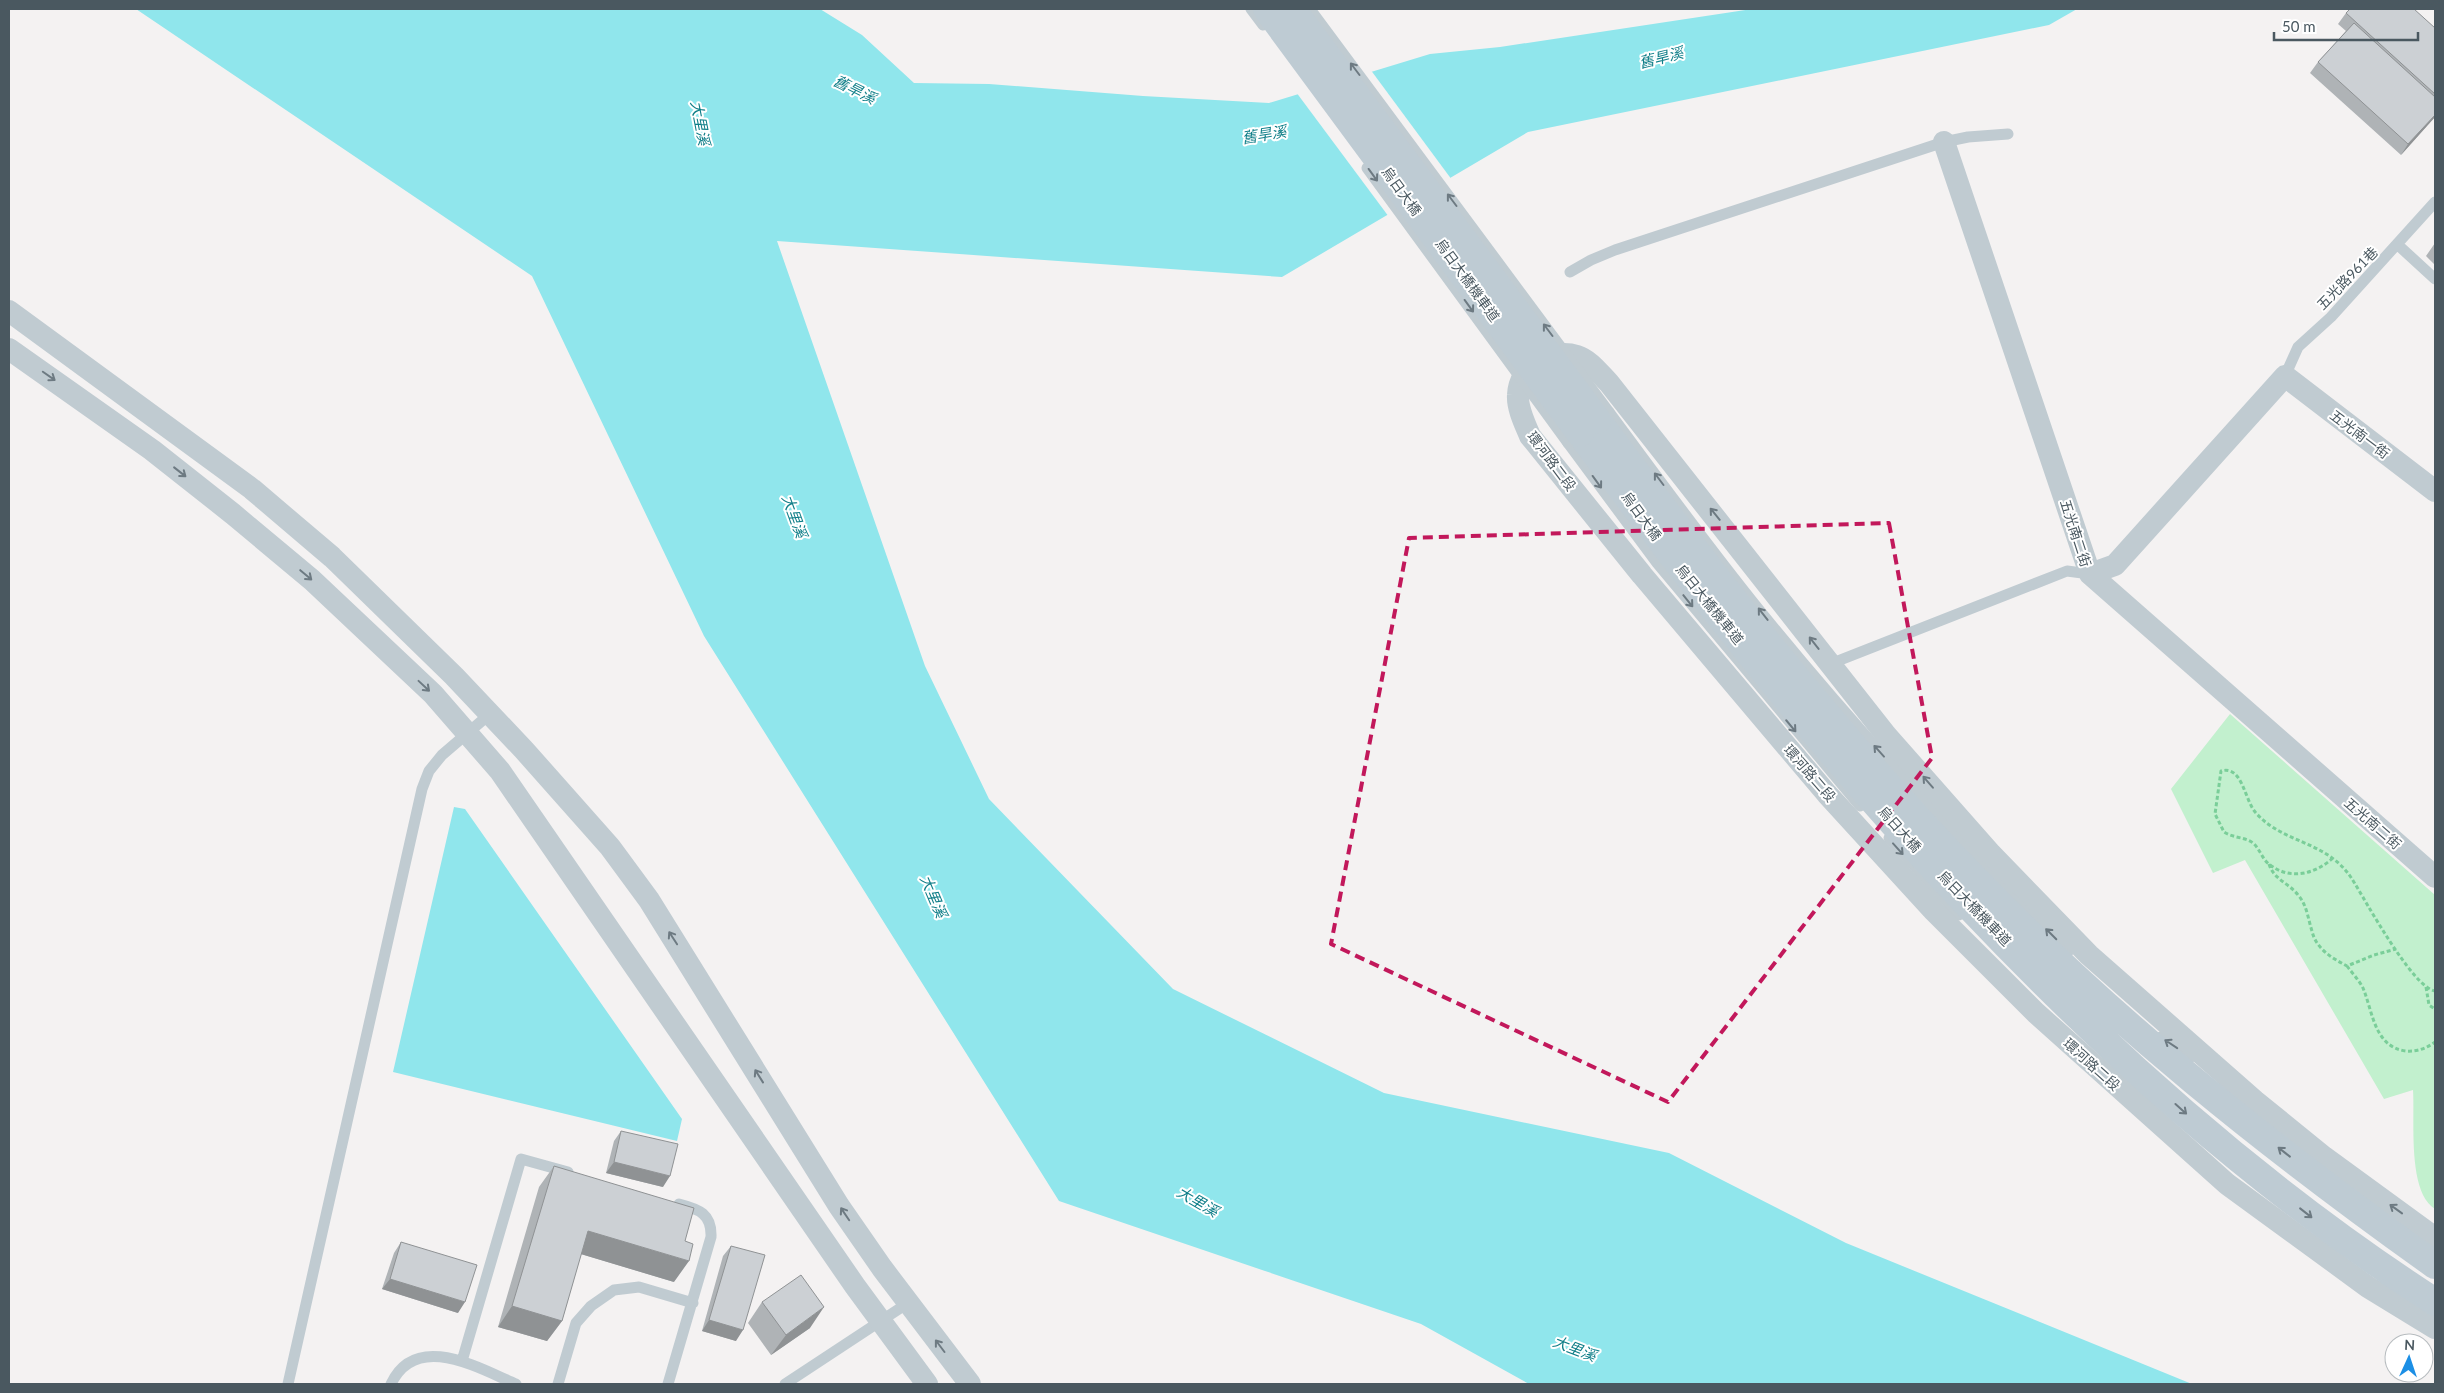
<svg xmlns="http://www.w3.org/2000/svg" width="2444" height="1393" font-family="Lato,'Noto Sans TC',sans-serif">
<style>
.green{fill:#c2f0ce}
.water{fill:#90e6ec}
.pier{fill:#f4f2f2}
.lines{fill:none;stroke-linecap:round;stroke-linejoin:round}
.path{stroke:#7ace99;stroke-width:3;stroke-dasharray:4 2.5;stroke-linecap:butt}
.lane{stroke:#c0cbd1;stroke-width:11}
.street{stroke:#c0cbd1;stroke-width:22}
.secondary{stroke:#becbd3;stroke-width:28}
.lane-bridge{stroke:#c0cbd1;stroke-width:11}
.secondary-bridge{stroke:#becbd3;stroke-width:28}
.wall{fill:#afb3b6}
.shaded-wall{fill:#8f9294}
.building{fill:#ccd0d4;stroke:#8f9294}
.oneway{stroke:#6d7a82}
.marked{fill:none;stroke:#c2185b;stroke-width:4;stroke-dasharray:10 6;stroke-linejoin:round}
.labels{text-anchor:middle;dominant-baseline:central;stroke-width:4;stroke-linejoin:round;paint-order:stroke}
.street-label{font-size:14px;fill:#4a5860;stroke:#fff}
.water-label{font-size:15px;font-style:italic;fill:#0f7e88;stroke:#fff}
</style>
<rect width="100%" height="100%" fill="#f4f2f2"/>
<path class="green" d="M2230 714 2435 895V1209C2407 1192 2415 1120 2413 1090L2384 1099 2245 860 2213 873 2171 789Z"/>
<path class="water" d="M136 9H820L862 35 914 83 989 84 1143 96 1269 103 1430 54 1500 47 1752 9H2077L2049 25 1528 132 1282 277 777 241 925 666 989 799 1173 989 1384 1093 1669 1153 1846 1243 2192 1384H1529L1421 1324 1059 1201 704 636 532 276Z
M454 807 465 809 682 1119 677 1141 393 1072Z"/>
<path class="pier" d="M1370 69 1452 180 1389 217 1296 92Z"/>
<g class="lines">
<path class="path" d="M2333 858C2315 874 2290 881 2269 864 2262 859 2260 849 2253 843 2245 837 2233 838 2224 832L2215 814 2221 771C2243 765 2244 800 2256 813 2283 844 2327 840 2352 879 2366 901 2412 987 2435 991
M2269 864C2274 880 2289 883 2298 895 2307 905 2308 919 2312 931 2316 949 2332 958 2347 966L2374 955 2396 949
M2347 966C2352 973 2359 980 2363 988 2373 1012 2374 1047 2406 1051 2417 1052 2427 1048 2435 1042
M2426 987 2429 1005 2435 1009"/>
<path class="lane" d="M2398 245 2435 279
M1570 272 1591 260 1615 250 1944 142 1968 137 2008 134
M2285 376 2298 347 2331 317 2435 202
M1609 412C1661 482 1713 554 1769 622 1863 737 1964 846 2068 952
M1568 443 1657 563 1860 806
M1830 664 2067 571 2090 574
M1889 838 1959 915
M2161 1037 2191 1057
M462 1361 521 1159 568 1172
M288 1384 422 789 429 771 442 755 491 713
M391 1384C416 1331 478 1368 516 1384
M558 1384 576 1323 591 1306 614 1290 639 1287 693 1303
M668 1384 711 1237C712 1214 699 1209 679 1204
M785 1384 908 1303"/>
<path class="street" d="M1944 142 2090 574 2435 877
M9 311 252 489 332 557 454 676 524 750 610 847 649 900 839 1206 882 1268 970 1384
M9 349 152 450 233 514 312 580 433 694 500 771 855 1286 927 1384
M2090 574 2115 565 2285 376 2435 491
M2435 1238 2324 1157 2255 1101 2089 955 1991 854 1886 735 1609 383C1600 374 1590 360 1577 356 1551 348 1519 366 1518 395 1517 408 1525 424 1530 436L1642 575 1827 794 1934 911 2036 1013 2227 1184 2368 1287 2435 1328"/>
<path class="secondary" d="M1597 420C1714 578 1834 734 1971 875 2111 1021 2271 1148 2435 1265
M1580 433C1820 758 2093 1081 2435 1302"/>
<path class="lane-bridge" d="M1251 9 1263 25
M1310 9 1609 412
M1367 168 1568 443"/>
<path class="secondary-bridge" d="M1267 9 1580 433
M1292 9 1597 420"/>
</g>
<path class="wall" d="M2346 13 2435 28V117L2401 155 2310 73 2318 62 2346 31 2338 24Z
M2435 243V265L2426 256Z
M621 1131 663 1187 606 1173 614 1141Z
M554 1166 674 1282 581 1254 562 1321 547 1341 498 1327 539 1187Z
M401 1242 458 1313 382 1289 394 1253Z
M731 1246 736 1341 702 1331 723 1256Z
M762 1302 810 1328 771 1355 748 1323Z"/>
<path class="shaded-wall" d="M2435 115V117L2401 155 2408 144Z
M614 1162 670 1176 663 1187 606 1173Z
M588 1231 689 1261 674 1282 574 1252Z
M390 1279 465 1302 458 1313 382 1289Z
M512 1306 562 1321 547 1341 498 1327Z
M824 1307 810 1328 771 1355 786 1335Z
M709 1320 743 1330 736 1341 702 1331Z"/>
<path class="building" d="M2350 9H2414L2435 28V94L2346 13Z
M2354 23 2435 97V115L2408 144 2318 62Z
M621 1131 678 1144 670 1176 614 1162Z
M554 1166 694 1208 685 1241 693 1244 689 1261 588 1231 562 1321 512 1306Z
M401 1242 477 1265 465 1302 390 1279Z
M731 1246 765 1255 743 1330 709 1320Z
M801 1275 824 1307 786 1335 762 1302Z"/>
<defs><path id="oneway-shaft" d="M-6 0H5M1.5-3L5.5 0L1.5 3" fill="none" stroke-width="1.6" stroke-linecap="round" stroke-linejoin="round" transform="scale(1.25)"/></defs>
<g class="oneway">
<use href="#oneway-shaft" transform="translate(1355 69) rotate(-127)"/>
<use href="#oneway-shaft" transform="translate(1373 175) rotate(54)"/>
<use href="#oneway-shaft" transform="translate(1452 200) rotate(-127)"/>
<use href="#oneway-shaft" transform="translate(1469 306) rotate(54)"/>
<use href="#oneway-shaft" transform="translate(1548 330) rotate(-127)"/>
<use href="#oneway-shaft" transform="translate(49 376) rotate(35)"/>
<use href="#oneway-shaft" transform="translate(180 472) rotate(38)"/>
<use href="#oneway-shaft" transform="translate(1659 479) rotate(-127)"/>
<use href="#oneway-shaft" transform="translate(1597 482) rotate(54)"/>
<use href="#oneway-shaft" transform="translate(1715 514) rotate(-129)"/>
<use href="#oneway-shaft" transform="translate(306 575) rotate(40)"/>
<use href="#oneway-shaft" transform="translate(1688 601) rotate(51)"/>
<use href="#oneway-shaft" transform="translate(1763 614) rotate(-128)"/>
<use href="#oneway-shaft" transform="translate(1814 643) rotate(-128)"/>
<use href="#oneway-shaft" transform="translate(424 686) rotate(43)"/>
<use href="#oneway-shaft" transform="translate(1791 726) rotate(50)"/>
<use href="#oneway-shaft" transform="translate(1879 751) rotate(-132)"/>
<use href="#oneway-shaft" transform="translate(1928 782) rotate(-131)"/>
<use href="#oneway-shaft" transform="translate(1898 849) rotate(48)"/>
<use href="#oneway-shaft" transform="translate(2051 934) rotate(-135)"/>
<use href="#oneway-shaft" transform="translate(673 938) rotate(-123)"/>
<use href="#oneway-shaft" transform="translate(2171 1044) rotate(-146)"/>
<use href="#oneway-shaft" transform="translate(759 1076) rotate(-122)"/>
<use href="#oneway-shaft" transform="translate(2181 1109) rotate(42)"/>
<use href="#oneway-shaft" transform="translate(2284 1152) rotate(-142)"/>
<use href="#oneway-shaft" transform="translate(2396 1209) rotate(-144)"/>
<use href="#oneway-shaft" transform="translate(2306 1213) rotate(38)"/>
<use href="#oneway-shaft" transform="translate(845 1214) rotate(-124)"/>
<use href="#oneway-shaft" transform="translate(940 1346) rotate(-127)"/>
</g>
<path class="marked" d="M1889 523 1932 758 1668 1102 1331 944 1409 538Z"/>
<g class="labels">
<g class="street-label">
<text transform="translate(1402 191) rotate(54)">烏日大橋</text>
<text transform="translate(2347 278) rotate(-46)">五光路961巷</text>
<text transform="translate(1468 280) rotate(54)">烏日大橋機車道</text>
<text transform="translate(2360 434) rotate(37)">五光南一街</text>
<text transform="translate(1552 461) rotate(53)">環河路二段</text>
<text transform="translate(1642 516) rotate(54)">烏日大橋</text>
<text transform="translate(2076 533) rotate(72)">五光南二街</text>
<text transform="translate(1710 604) rotate(51)">烏日大橋機車道</text>
<text transform="translate(1810 773) rotate(49)">環河路二段</text>
<text transform="translate(2373 823) rotate(41)">五光南二街</text>
<text transform="translate(1900 829) rotate(48)">烏日大橋</text>
<text transform="translate(1975 908) rotate(46)">烏日大橋機車道</text>
<text transform="translate(2092 1064) rotate(42)">環河路二段</text>
</g>
<g class="water-label">
<text transform="translate(1661 57) rotate(-14)">舊旱溪</text>
<text transform="translate(855 89) rotate(26)">舊旱溪</text>
<text transform="translate(701 123) rotate(79)">大里溪</text>
<text transform="translate(1264 134) rotate(-9)">舊旱溪</text>
<text transform="translate(795 516) rotate(70)">大里溪</text>
<text transform="translate(934 896) rotate(67)">大里溪</text>
<text transform="translate(1198 1201) rotate(30)">大里溪</text>
<text transform="translate(1575 1348) rotate(21)">大里溪</text>
</g>
</g>
<rect width="2444" height="1393" fill="none" stroke="#4a5860" stroke-width="20"/>
<g transform="translate(2409 1358) rotate(3)"><circle r="24" fill="#ffffff" stroke="#b7bcbf"/>
<path d="M0-4L9 19L0 12L-9 19Z" fill="#1c8fe5"/>
<text y="-8" font-size="14" font-weight="bold" text-anchor="middle" fill="#4a5860">N</text>
</g>
<path d="M2274 32v8h144v-8" fill="none" stroke="#4a5860" stroke-width="2.5"/>
<text x="2282" y="32" font-size="15" fill="#4a5860" stroke="#ffffff" stroke-width="4" paint-order="stroke">50 m</text>
</svg>
